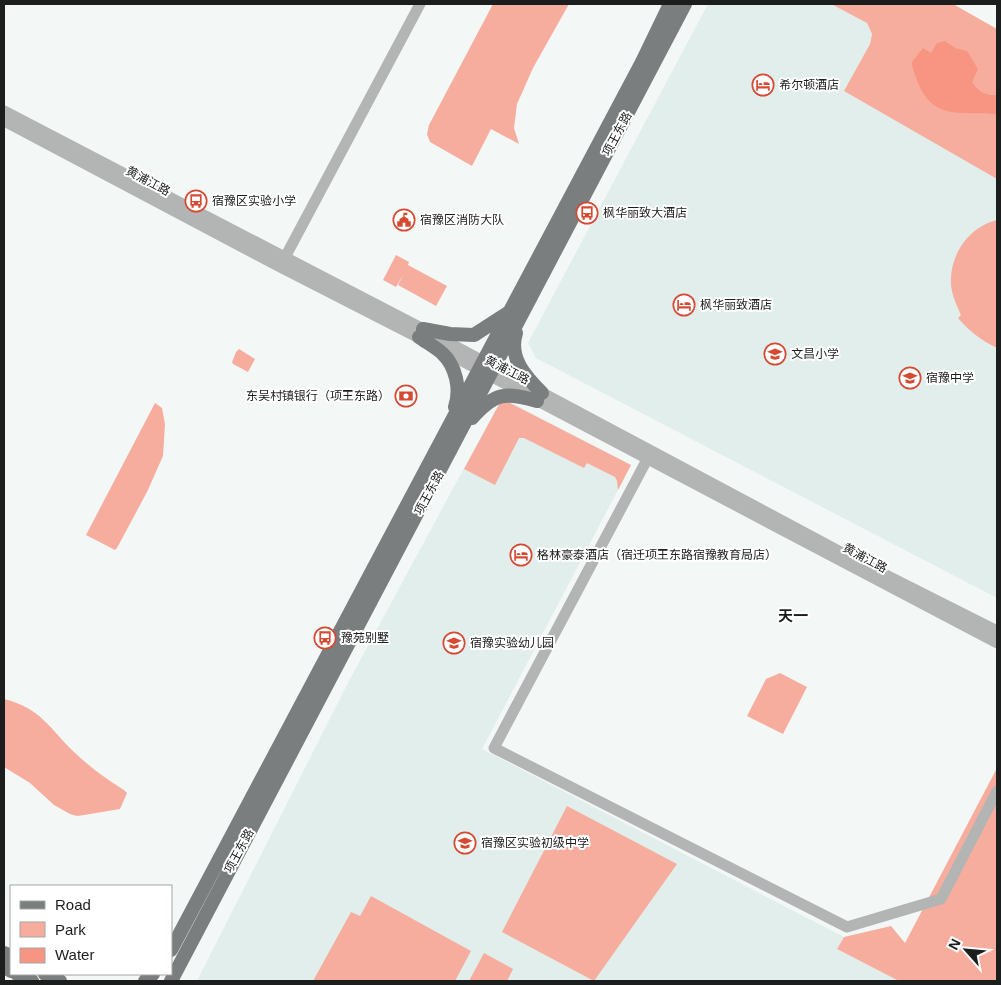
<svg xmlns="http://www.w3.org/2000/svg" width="1001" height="985" font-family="Arial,'Noto Sans SC',sans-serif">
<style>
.built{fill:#e1eeeb}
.green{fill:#f7ad9e}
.water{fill:#f89482}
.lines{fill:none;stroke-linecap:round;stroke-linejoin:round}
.minor{stroke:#b3b5b4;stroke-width:11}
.major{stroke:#7b7e7e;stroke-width:14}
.labels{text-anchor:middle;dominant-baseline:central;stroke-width:4;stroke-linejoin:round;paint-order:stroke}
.poi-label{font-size:12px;fill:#1c1d1d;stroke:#fff;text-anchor:start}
.street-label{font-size:12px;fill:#1c1d1d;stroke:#fff}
.quarter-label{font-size:15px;font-weight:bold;fill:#1c1d1d;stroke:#fff}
</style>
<rect width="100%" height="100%" fill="#f3f7f6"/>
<path class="built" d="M708 4H831L867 23 872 34 870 44 845 91 997 179V598L536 358 528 343Z
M502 398 631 465 482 749 844 937 837 949 899 981H197L350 679Z"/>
<path class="green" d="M493 4H569L533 68 517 104 514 128 519 144 491 129 472 166 430 142 427 134 429 125Z
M831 4H953L997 29V179L844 91 870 44 872 34 867 23Z
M997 220V348C981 340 970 332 958 318L961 315C957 306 952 296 951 285 949 256 968 227 997 220Z
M396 255 409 262 408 265 447 286 436 306 398 285 403 275 396 287 383 280Z
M239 349 255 359 248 372 233 364 232 362 236 352Z
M502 399 631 465 618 490 617 481 615 477 587 463 584 468 524 438H519L495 485 464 469Z
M155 403 162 408 165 424 163 456 147 492 117 548 115 550 86 535Z
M780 673 807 687 783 734 747 716 766 679Z
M4 699C41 708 49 728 74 752 90 767 106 779 124 790L127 793 120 809 84 815 77 816 70 814 54 805 30 783 4 767Z
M997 768V981H899L837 949 844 937 891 926 905 943Z
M567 806 677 864 594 981 502 932Z
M371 896 471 951 455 981H313L351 912 360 916Z
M484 953 513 969 507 981H469Z"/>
<path class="water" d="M945 41 955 48 967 51 978 69 972 82C978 92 986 96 997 95V115C986 112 977 114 966 113 929 113 921 95 912 65V62L923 48 931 53 937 43Z"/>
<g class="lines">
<path class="minor" d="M4 111 423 329 852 558 997 631
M4 121 280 267 425 341
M282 263 420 4
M441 350 997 643
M651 452 494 748 847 927 941 899 997 791"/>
<path class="major" d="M423 329 450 334 474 335 508 313
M516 333C508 358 526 377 542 393
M419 337C426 342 435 347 442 353 456 366 461 389 455 407
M472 418C495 392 506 392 537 401
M171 950 510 311 642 62 670 4
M4 953 11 956
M4 967 11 971
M17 974 32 981
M45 974 60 981
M145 981 153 974
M171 981 685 4"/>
</g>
<defs>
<g id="hotel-ring" transform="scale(1.125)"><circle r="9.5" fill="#fff" stroke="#d64a34" stroke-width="1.5"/><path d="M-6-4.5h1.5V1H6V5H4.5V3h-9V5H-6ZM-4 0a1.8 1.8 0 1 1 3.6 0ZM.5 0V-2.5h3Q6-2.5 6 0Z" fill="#d64a34"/></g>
<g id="bus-ring" transform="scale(1.125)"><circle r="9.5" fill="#fff" stroke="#d64a34" stroke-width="1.5"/><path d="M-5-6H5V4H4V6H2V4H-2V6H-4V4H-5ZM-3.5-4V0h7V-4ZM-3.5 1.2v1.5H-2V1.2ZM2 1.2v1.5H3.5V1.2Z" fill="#d64a34"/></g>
<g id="civic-ring" transform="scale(1.125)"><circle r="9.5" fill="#fff" stroke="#d64a34" stroke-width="1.5"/><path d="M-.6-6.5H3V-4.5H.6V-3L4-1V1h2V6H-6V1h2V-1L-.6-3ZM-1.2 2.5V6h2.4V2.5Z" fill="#d64a34"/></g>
<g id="school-ring" transform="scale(1.125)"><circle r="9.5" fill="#fff" stroke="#d64a34" stroke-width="1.5"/><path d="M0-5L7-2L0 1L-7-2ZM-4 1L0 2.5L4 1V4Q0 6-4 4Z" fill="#d64a34"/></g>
<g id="bank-ring" transform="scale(1.125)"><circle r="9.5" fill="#fff" stroke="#d64a34" stroke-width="1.5"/><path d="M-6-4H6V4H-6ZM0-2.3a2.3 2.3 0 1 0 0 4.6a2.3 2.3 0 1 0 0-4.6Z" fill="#d64a34"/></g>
</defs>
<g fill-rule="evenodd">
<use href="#hotel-ring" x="763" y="85"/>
<use href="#bus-ring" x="196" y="201"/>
<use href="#bus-ring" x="587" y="213"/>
<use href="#civic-ring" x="404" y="220"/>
<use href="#hotel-ring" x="684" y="305"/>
<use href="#school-ring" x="775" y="354"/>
<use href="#school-ring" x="910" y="378"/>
<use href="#bank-ring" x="406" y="396"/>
<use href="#hotel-ring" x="521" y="555"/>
<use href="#bus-ring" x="325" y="638"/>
<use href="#school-ring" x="454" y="643"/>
<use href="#school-ring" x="465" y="843"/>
</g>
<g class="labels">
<g class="poi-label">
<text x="779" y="85">希尔顿酒店</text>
<text x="212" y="201">宿豫区实验小学</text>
<text x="603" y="213">枫华丽致大酒店</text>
<text x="420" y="220">宿豫区消防大队</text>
<text x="700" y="305">枫华丽致酒店</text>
<text x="791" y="354">文昌小学</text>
<text x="926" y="378">宿豫中学</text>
<text x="390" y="396" text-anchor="end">东吴村镇银行（项王东路）</text>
<text x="537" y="555">格林豪泰酒店（宿迁项王东路宿豫教育局店）</text>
<text x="341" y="638">豫苑别墅</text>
<text x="470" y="643">宿豫实验幼儿园</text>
<text x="481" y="843">宿豫区实验初级中学</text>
</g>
<g class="street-label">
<text transform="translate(617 134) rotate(-62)">项王东路</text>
<text transform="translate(148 181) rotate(28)">黄浦江路</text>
<text transform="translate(507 370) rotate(27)">黄浦江路</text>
<text transform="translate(429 493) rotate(-62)">项王东路</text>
<text transform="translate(865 558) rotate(28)">黄浦江路</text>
<text transform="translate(239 851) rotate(-62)">项王东路</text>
</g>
<g class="quarter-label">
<text x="793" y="615">天一</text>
</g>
</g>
<rect width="1001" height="985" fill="none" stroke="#1c1d1d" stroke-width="10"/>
<rect x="10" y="885" width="162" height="90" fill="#ffffff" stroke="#a4a5a5"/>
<rect x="20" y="901" width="25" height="8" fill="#7b7e7e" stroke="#a4a5a5"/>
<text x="55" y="910" font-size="15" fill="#1c1d1d">Road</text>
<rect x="20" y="922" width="25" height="15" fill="#f7ad9e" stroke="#a4a5a5"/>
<text x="55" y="935" font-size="15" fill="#1c1d1d">Park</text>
<rect x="20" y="948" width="25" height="15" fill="#f89482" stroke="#a4a5a5"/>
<text x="55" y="960" font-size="15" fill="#1c1d1d">Water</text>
<g transform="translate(966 950) rotate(297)" stroke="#ffffff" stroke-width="4" paint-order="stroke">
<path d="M0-4L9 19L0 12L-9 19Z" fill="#1c1d1d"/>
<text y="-8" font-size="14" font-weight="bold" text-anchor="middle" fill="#1c1d1d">N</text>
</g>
</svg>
